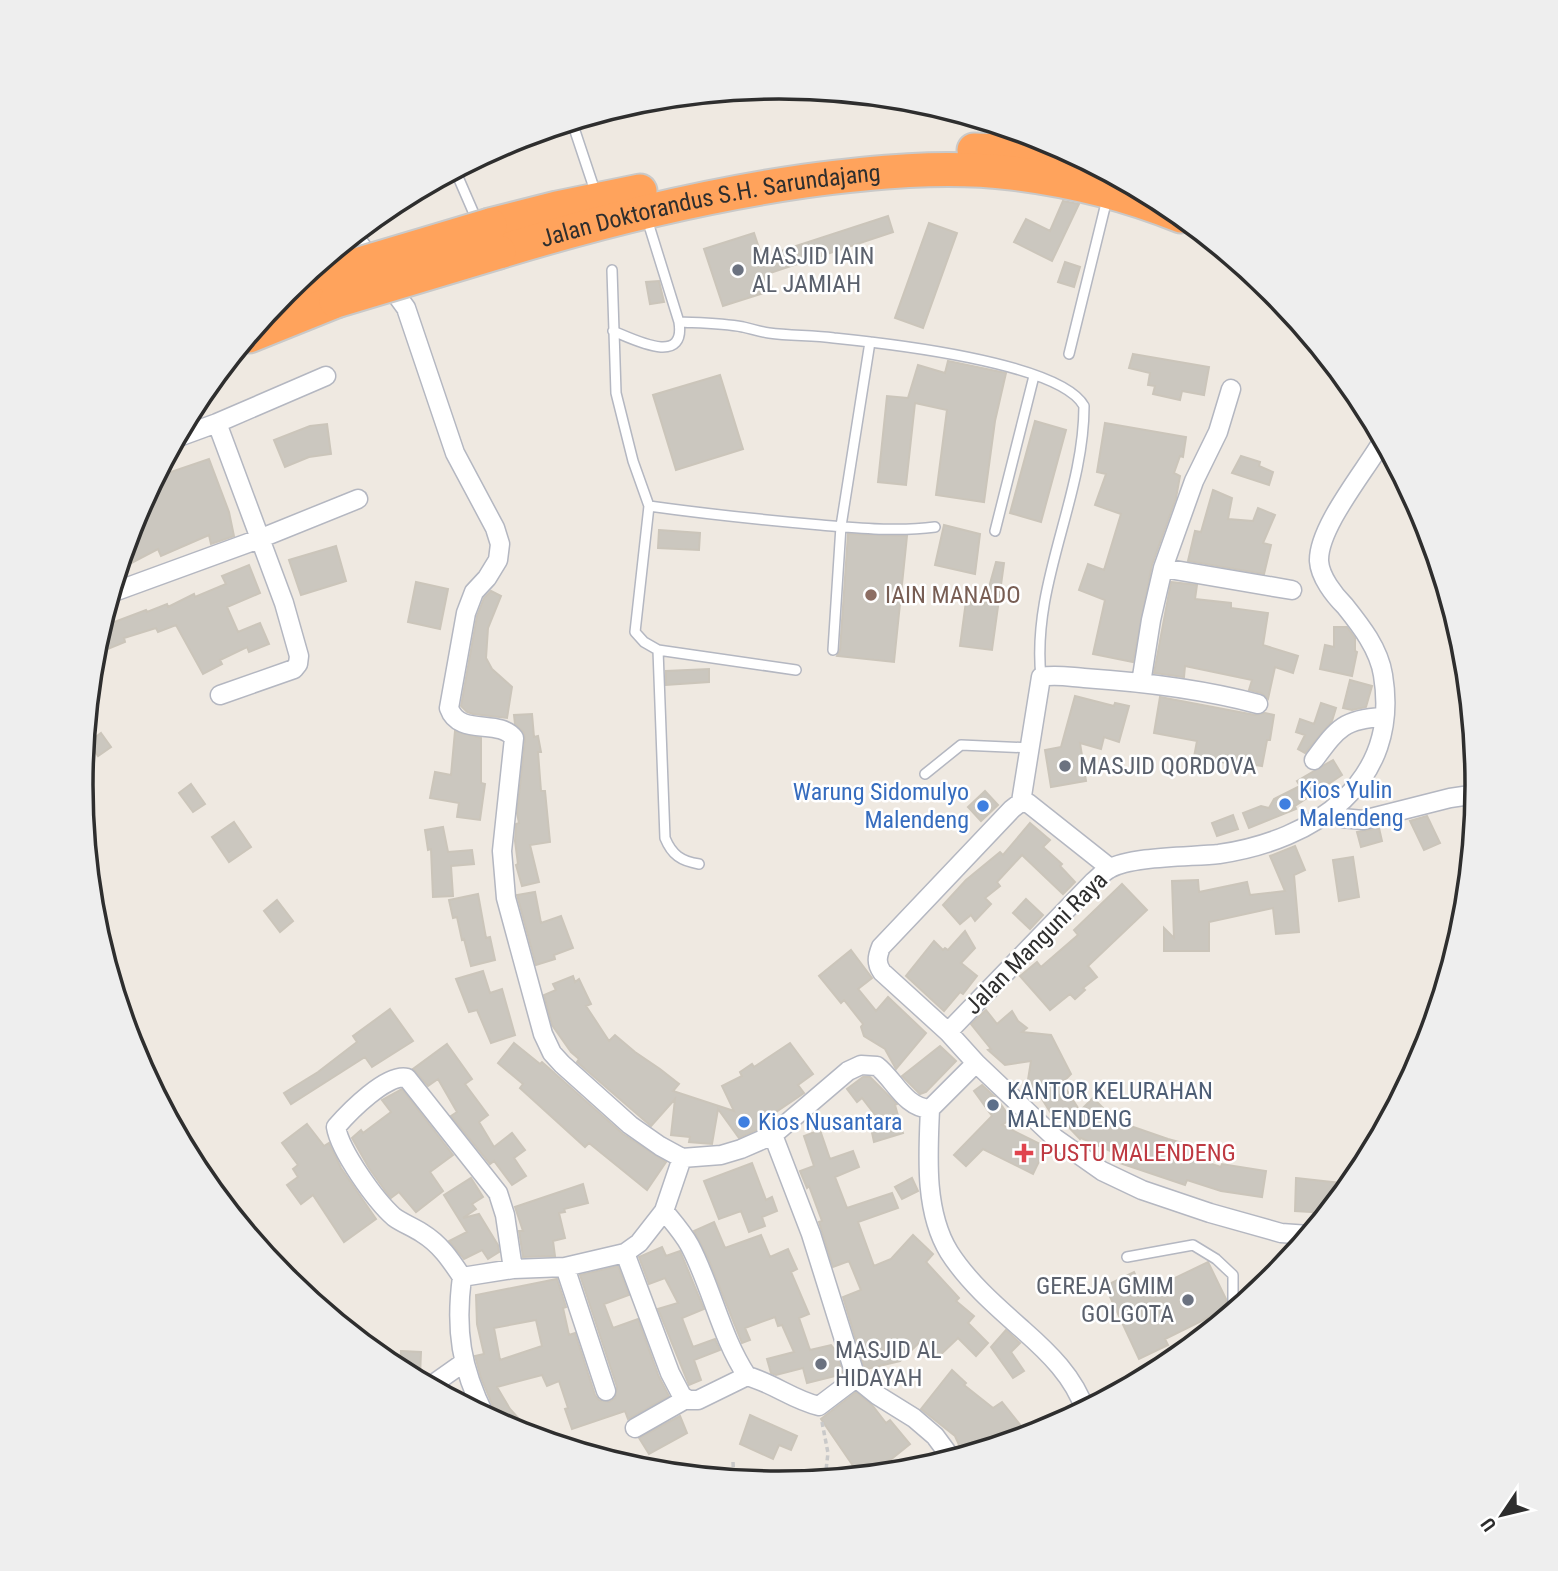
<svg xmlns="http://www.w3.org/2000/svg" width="1558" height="1571" font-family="'Roboto Condensed',sans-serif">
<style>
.building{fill:#cbc7bf;stroke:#cbc5ba;stroke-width:2;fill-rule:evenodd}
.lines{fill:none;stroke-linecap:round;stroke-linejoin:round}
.lane-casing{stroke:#b4b7c1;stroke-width:12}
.street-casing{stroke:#b4b7c1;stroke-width:21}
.highway-casing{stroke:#c9c9c9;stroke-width:37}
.path{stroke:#c9c9c9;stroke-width:3.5;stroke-dasharray:5 3.5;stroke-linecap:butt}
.lane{stroke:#fff;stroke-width:9}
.street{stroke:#fff;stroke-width:18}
.highway{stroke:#ffa35c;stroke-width:33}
.highway-bridge-casing{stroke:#c9c9c9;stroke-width:37;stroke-linecap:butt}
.highway-bridge{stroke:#ffa35c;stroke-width:33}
.worship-dot{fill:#6b7280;stroke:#fff;stroke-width:2.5}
.education-dot{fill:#8d6e63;stroke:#fff;stroke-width:2.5}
.shop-dot{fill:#3f7fe0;stroke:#fff;stroke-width:2.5}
.service-dot{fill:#5c6f8a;stroke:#fff;stroke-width:2.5}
.health-dot{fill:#e0444e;stroke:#fff;stroke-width:2.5}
.labels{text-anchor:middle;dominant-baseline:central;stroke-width:5;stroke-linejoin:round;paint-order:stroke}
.street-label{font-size:24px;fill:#2e2e2e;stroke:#fff}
.worship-label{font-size:24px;fill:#5b616d;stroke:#fff;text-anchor:start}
.education-label{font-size:24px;fill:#785e54;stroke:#fff;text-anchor:start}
.shop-label{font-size:24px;fill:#366cbe;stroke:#fff;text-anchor:start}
.service-label{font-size:24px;fill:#4e5e75;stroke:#fff;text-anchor:start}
.health-label{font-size:24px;fill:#be3a42;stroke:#fff;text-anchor:start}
.rim{fill:none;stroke:#2e2e2e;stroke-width:3.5}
</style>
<rect width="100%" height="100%" fill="#efe9e1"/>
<path class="building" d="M1063 201 1079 204 1052 261 1014 242 1026 219 1050 231Z
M888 216 893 232 767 274 773 290 723 306 704 249 754 233 762 257Z
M929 223 957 233 923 328 895 318Z
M1065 262 1080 267 1074 287 1058 282Z
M659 281 664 302 650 304 646 282Z
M1133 354 1209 367 1204 395 1182 391 1180 400 1153 394 1155 386 1148 385 1150 373 1129 368Z
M948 361 1006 373 995 421 984 502 936 495 947 410 915 403 906 485 878 482 887 396 908 398 918 365 945 373Z
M720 375 743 449 676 470 653 395Z
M1035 421 1066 430 1041 522 1010 513Z
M1105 423 1186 437 1183 457 1180 456 1174 473 1180 476 1176 498 1152 565 1133 662 1093 654 1105 600 1079 590 1088 564 1104 570 1121 514 1095 505 1106 474 1097 472Z
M327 424 331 454 309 457 285 467 274 440 310 426Z
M1241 456 1260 462 1259 466 1273 472 1269 485 1232 473Z
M209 459 229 512 234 536 211 544 209 535 161 556 158 549 118 570 134 518 156 477Z
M1213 490 1232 498 1228 519 1253 521 1258 508 1275 515 1263 543 1271 545 1264 574 1188 561 1195 531 1201 532Z
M944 525 980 534 975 574 935 565Z
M659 530 700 533 699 550 658 548Z
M848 534 907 536 894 662 837 656 840 650Z
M336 546 346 581 301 595 289 560Z
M996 562 1004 563 992 650 960 646 966 601 984 605Z
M249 565 260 593 227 607 238 632 260 623 269 644 249 652 247 647 220 660 222 664 203 674 176 625 158 632 156 628 124 638 125 642 93 655 101 627 146 610 147 612 167 604 168 607 194 594 195 597 226 584 222 576Z
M416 582 448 589 440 629 408 622Z
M1171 582 1197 585 1195 599 1231 603V608L1268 613 1263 645 1298 656 1293 673 1275 667 1268 699 1261 693 1249 690 1252 680 1185 666 1184 677 1154 673Z
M491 591 501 596 488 628 486 658 492 669 512 687 507 718 473 714 467 712 461 706 477 616 484 598Z
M1334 627H1347L1355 638V651L1357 652 1352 676 1320 669 1325 645 1334 647Z
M709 669V682L666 685V671Z
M1350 680 1372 686 1366 707 1352 710 1343 708Z
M1075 696 1114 706 1115 703 1129 706 1119 742 1104 737 1101 749 1080 743 1086 781 1051 787 1045 750 1061 747Z
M1160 697 1255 715 1265 713 1274 715 1270 740H1267L1262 766 1244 763 1243 766 1194 757 1197 741 1154 733Z
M1321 703 1336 708 1332 721 1305 753 1298 749 1305 735 1296 732 1300 719 1314 724Z
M532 714 534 737 538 736 541 752H538L541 791H545L550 842 530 845 539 882 522 886 516 865 518 864 515 841 516 824 519 823 517 813 525 739 524 733 515 724 514 715Z
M455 731 481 738V783L485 784 480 820 457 817 459 803 430 798 435 772 451 775Z
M101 733 111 747 98 756 89 742Z
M1333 760 1342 775 1295 806 1296 809 1249 828 1243 813 1261 806 1269 808 1274 799 1300 786 1297 781Z
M191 784 205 804 193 812 179 793Z
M985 791 998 805 981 821 968 807Z
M1233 815 1238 829 1217 836 1212 823Z
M1427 816 1440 843 1424 850 1410 821Z
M234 822 251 847 229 862 212 837Z
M1030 823 1050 840 1043 847 1062 864 1060 866 1075 882 1063 894 1022 855 997 882 1000 886 985 898 991 904 975 921 971 915 960 924 943 905 966 880 1000 852 1003 855Z
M443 827 448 852 472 850 474 864 451 866 453 896 433 897 431 849 428 850 425 830Z
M1379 828 1382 841 1361 847 1357 832Z
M1295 846 1305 870 1294 875 1299 932 1276 934 1273 908 1209 922V951H1164V928L1174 938 1172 881 1198 880 1199 892 1247 882 1250 895 1285 891 1270 856Z
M1353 857 1359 897 1339 901 1333 860Z
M1122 884 1147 910 1088 966 1097 977 1083 988 1085 990 1075 999 1070 994 1050 1010 1020 976 1037 962 1041 967 1078 935 1074 930Z
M535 892 541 923 561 916 573 948 554 955 555 959 536 965 517 895Z
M478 894 486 938 490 937 495 960 471 966 464 939 462 940 457 917 453 918 449 900Z
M1026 899 1043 915 1030 929 1013 913Z
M277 900 293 921 280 932 264 911Z
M965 931 975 948 961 963 977 976 963 994 960 992 944 1011 906 976 934 941 943 950 945 948 948 950Z
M851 950 872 978 858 989 876 1011 888 997 926 1033 896 1069 885 1049 864 1036 861 1027 863 1024 844 1000 841 1003 819 976Z
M483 971 490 993 502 989 515 1035 491 1043 477 1010 469 1012 456 979Z
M573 976 575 982 579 979 591 1004 586 1006 609 1041 615 1035 635 1052 660 1069 679 1084 673 1091 734 1111 722 1086 742 1076 740 1072 752 1064 754 1067 790 1043 813 1074 798 1085 804 1093 760 1123 764 1127 739 1138 718 1109 712 1144 689 1142 690 1137 671 1135 675 1099 651 1126 577 1062 579 1059 571 1052 552 1025 544 995 556 990 553 984Z
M390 1009 413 1041 372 1067 365 1057 291 1104 284 1093 318 1072 357 1042 353 1036Z
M986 1010 997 1024 1012 1011 1018 1021 1027 1028 1022 1032 1051 1035 1071 1074 1062 1083 1080 1111 1093 1098 1116 1121 1168 1139 1197 1147 1193 1158 1221 1167 1222 1164 1266 1171 1262 1197 1221 1191 1187 1180 1185 1185 1120 1163 1122 1156 1081 1138 1080 1139 1060 1118 1056 1121 1040 1096 1036 1098 1027 1086 1031 1061 1005 1065 988 1050 991 1049 971 1024Z
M514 1043 540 1064 542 1062 623 1134 666 1162 647 1190 589 1143 585 1147 520 1088 523 1084 498 1063Z
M447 1044 472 1079 465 1084 488 1115 479 1122 494 1147 512 1133 525 1150 514 1158 526 1176 512 1185 494 1161 490 1164 451 1116 457 1112 438 1079 428 1086 413 1069Z
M940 1046 956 1061 926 1092 920 1094 902 1076Z
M863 1077H870L897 1104 895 1105 903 1133 874 1142 871 1128 882 1124 862 1098 857 1102 847 1089Z
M982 1085 997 1099 1011 1119 1002 1125 1046 1147 1033 1174 983 1149 966 1166 954 1155 992 1116 974 1091Z
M402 1089 453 1155 430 1172 443 1191 416 1212 399 1192 391 1198 386 1192 369 1168 352 1138 361 1130 363 1133 391 1112 382 1100Z
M307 1124 324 1146 329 1143 341 1168 376 1219 344 1242 313 1195 301 1204 287 1185 298 1177 293 1169 298 1165 282 1143Z
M820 1130 830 1159 853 1151 859 1167 835 1177 847 1208 892 1193 898 1208 858 1222 874 1266 891 1259 913 1235 933 1254 926 1262 959 1298 956 1301 974 1316 968 1323 988 1343 976 1356 958 1338 937 1358 921 1341 900 1361 867 1369 864 1367 843 1297 861 1290 849 1261 833 1267 819 1222 822 1221 809 1186 807 1188 800 1171 814 1166 804 1136Z
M752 1163 766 1200 772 1197 777 1211 762 1217 765 1226 749 1232 741 1211 719 1219 704 1181Z
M471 1178 483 1197 472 1204 476 1209 463 1218 479 1214 498 1245 499 1252 488 1259 482 1250 464 1259 449 1241 467 1232 444 1195Z
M912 1178 918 1191 902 1199 895 1187Z
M1296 1178 1351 1184 1328 1213 1295 1211Z
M583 1184 588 1203 564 1209 565 1212 559 1213 565 1238 553 1241 555 1256 523 1257 519 1231H523L515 1207Z
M714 1222 725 1248 761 1235 770 1257 788 1249 797 1269 791 1272 809 1314 799 1318 810 1350 831 1345 836 1351 843 1374 807 1383 803 1368 776 1375 771 1373 767 1359 794 1352 782 1325 778 1326 775 1317 745 1328 750 1340 742 1343 708 1258 694 1231Z
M662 1247 666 1256 680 1251 704 1309 682 1318 693 1347 715 1339 720 1350 694 1360 701 1380 689 1385 658 1309 678 1303 665 1278 649 1284 639 1257Z
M1208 1262 1226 1299V1309L1165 1339 1168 1345 1139 1359 1105 1286 1134 1272 1144 1293Z
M618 1266 629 1295 604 1304 613 1328 638 1319 659 1377 669 1396 628 1419 625 1411 572 1429 565 1409 568 1408 559 1381 547 1386 542 1375 497 1387 510 1409 537 1439 500 1424 495 1420V1411L481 1378 475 1356 484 1354 477 1324 476 1295 557 1279 566 1307 563 1308 569 1335 575 1333 595 1395 599 1400 609 1402 615 1398 617 1387 580 1275ZM536 1320 542 1346 500 1360 494 1328Z
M1006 1330 1020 1343 1011 1352 1024 1371 1013 1378 991 1347Z
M401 1351 421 1352 420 1376 408 1375 400 1371Z
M952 1370 966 1383 964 1385 993 1408 1002 1402 1029 1436 964 1456 955 1436 921 1409Z
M856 1392 872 1405 886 1423 890 1420 910 1444 889 1461V1473L860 1476 821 1419Z
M750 1415 797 1436 791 1450 779 1445 773 1459 740 1444Z
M680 1416 687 1433 649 1454 639 1438Z"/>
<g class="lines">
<g class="lane-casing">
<path id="lane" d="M572 122 596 194
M455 170 478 223
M647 219 679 322C700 323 722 323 743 327 752 329 761 332 769 333 791 336 812 335 834 338 883 343 1060 362 1084 406 1084 498 1031 584 1041 677
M612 270 616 393 633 461 649 506C706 514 764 520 821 525 859 528 897 532 935 527
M613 331C633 339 686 367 679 322
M1069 354 1107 199
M649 506 635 632 644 642 658 650 665 838C672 855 681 861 699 864
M995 531 1034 376
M658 650 796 670
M833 650 841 526 870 342
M925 774 961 745 1031 748
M1127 1257 1193 1245 1216 1259 1233 1275V1312"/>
</g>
<g class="street-casing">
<path id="street" d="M353 235 406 308 455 453 495 528 500 544 498 560 487 578 474 592 466 613 449 708C459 737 499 718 514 738L502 851 506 898 543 1034 552 1053 562 1064 630 1125 660 1146 682 1158 721 1155 741 1149 773 1135 848 1071 861 1065 877 1066C895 1080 904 1107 930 1109
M217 423 326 376
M176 438 217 423 284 603 299 656 298 664 294 669 220 695
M1163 568 1292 590
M111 593 259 539 358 499
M1141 683 1151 620 1163 568 1194 481 1218 432 1231 389
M1314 760C1337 729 1343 719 1383 717
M1021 802 1041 677C1055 674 1070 677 1084 678 1143 682 1202 689 1258 704
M1332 811 1342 818 1363 820 1450 798 1477 794
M948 1032 882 972C876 963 877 957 881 947L1012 809 1021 802 1028 803 1110 868
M976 1063 930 1109C928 1155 924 1211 949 1252 968 1282 997 1307 1023 1330 1049 1353 1074 1377 1085 1410
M773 1135 811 1234 856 1378 877 1395 914 1418 935 1436 952 1459
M664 1211C673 1222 683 1233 690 1246 712 1288 721 1337 747 1376 773 1383 793 1400 819 1406L856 1378
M1309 1235 1281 1233 1210 1213 1142 1190 1102 1171 1055 1138 976 1063 948 1032 1093 882C1098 878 1103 872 1109 869 1131 856 1191 857 1219 854 1314 840 1401 783 1383 675 1379 649 1361 626 1345 606 1334 595 1320 577 1319 561 1318 527 1366 470 1383 440
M625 1253 670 1373 682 1396 689 1400H698L747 1376
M565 1267 606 1391
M513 1269 505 1215 498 1193 407 1078C387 1073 349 1112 336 1127 340 1151 375 1200 394 1217 402 1223 413 1227 422 1233 440 1244 450 1259 462 1277L513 1269 565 1267 625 1253 639 1243 664 1211 682 1158
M462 1277C455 1330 461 1368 485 1416
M429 1387 463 1363
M635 1428 686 1399"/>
</g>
<g class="highway-casing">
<g id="highway">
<path d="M974 150 1046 152 1080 158"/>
<path d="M490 225 557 208 640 191"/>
<path id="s1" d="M499 252C600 221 701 196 805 181 873 172 943 165 1012 173 1070 180 1127 194 1181 216"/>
<path d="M286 291 326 274"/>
<path d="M249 336 336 301"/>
</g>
</g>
<path class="path" d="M822 1422 828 1453 826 1470 833 1479
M733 1462 734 1480"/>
<use href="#lane" class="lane"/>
<use href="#street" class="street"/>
<use href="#highway" class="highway"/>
<g class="highway-bridge-casing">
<path id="highway-bridge" d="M326 274 490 225
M336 301 499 252"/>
</g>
<use href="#highway-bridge" class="highway-bridge"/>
</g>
<g class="worship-dot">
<circle cx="738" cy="270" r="7"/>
<circle cx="1065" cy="766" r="7"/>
<circle cx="1188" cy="1300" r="7"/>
<circle cx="821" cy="1364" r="7"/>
</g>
<circle class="education-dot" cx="871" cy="595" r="7"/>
<g class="shop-dot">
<circle cx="1285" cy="804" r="7"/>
<circle cx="983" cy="806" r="7"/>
<circle cx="744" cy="1122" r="7"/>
</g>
<circle class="service-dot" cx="993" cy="1105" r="7"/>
<path class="health-dot" d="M1020.5 1142.5h7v7h7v7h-7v7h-7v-7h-7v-7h7z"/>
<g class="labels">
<g class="street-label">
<text stroke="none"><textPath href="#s1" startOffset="217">Jalan Doktorandus S.H. Sarundajang</textPath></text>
<text transform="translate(1036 943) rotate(-45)">Jalan Manguni Raya</text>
</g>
<g class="worship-label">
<text x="752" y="256">MASJID IAIN<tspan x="752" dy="28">AL JAMIAH</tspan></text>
<text x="1079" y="766">MASJID QORDOVA</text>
<text x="1174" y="1286" text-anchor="end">GEREJA GMIM<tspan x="1174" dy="28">GOLGOTA</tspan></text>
<text x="835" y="1350">MASJID AL<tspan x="835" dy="28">HIDAYAH</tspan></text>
</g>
<g class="education-label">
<text x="885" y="595">IAIN MANADO</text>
</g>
<g class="shop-label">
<text x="1299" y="790">Kios Yulin<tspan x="1299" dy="28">Malendeng</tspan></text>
<text x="969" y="792" text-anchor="end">Warung Sidomulyo<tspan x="969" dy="28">Malendeng</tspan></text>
<text x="758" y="1122">Kios Nusantara</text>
</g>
<g class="service-label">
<text x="1007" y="1091">KANTOR KELURAHAN<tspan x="1007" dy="28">MALENDENG</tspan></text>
</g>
<g class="health-label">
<text x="1040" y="1153">PUSTU MALENDENG</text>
</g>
</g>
<path d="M0 0H1558V1571H0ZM93 785a686 686 0 1 1 1372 0a686 686 0 1 1-1372 0Z" fill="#eee" fill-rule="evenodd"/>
<path class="rim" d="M93 785a686 686 0 1 1 1372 0a686 686 0 1 1-1372 0Z"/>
<g transform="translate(1502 1515) rotate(235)" stroke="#ffffff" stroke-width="5" paint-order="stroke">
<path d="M0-5L12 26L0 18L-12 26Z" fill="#2e2e2e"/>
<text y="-10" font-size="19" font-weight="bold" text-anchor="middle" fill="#2e2e2e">U</text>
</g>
</svg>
